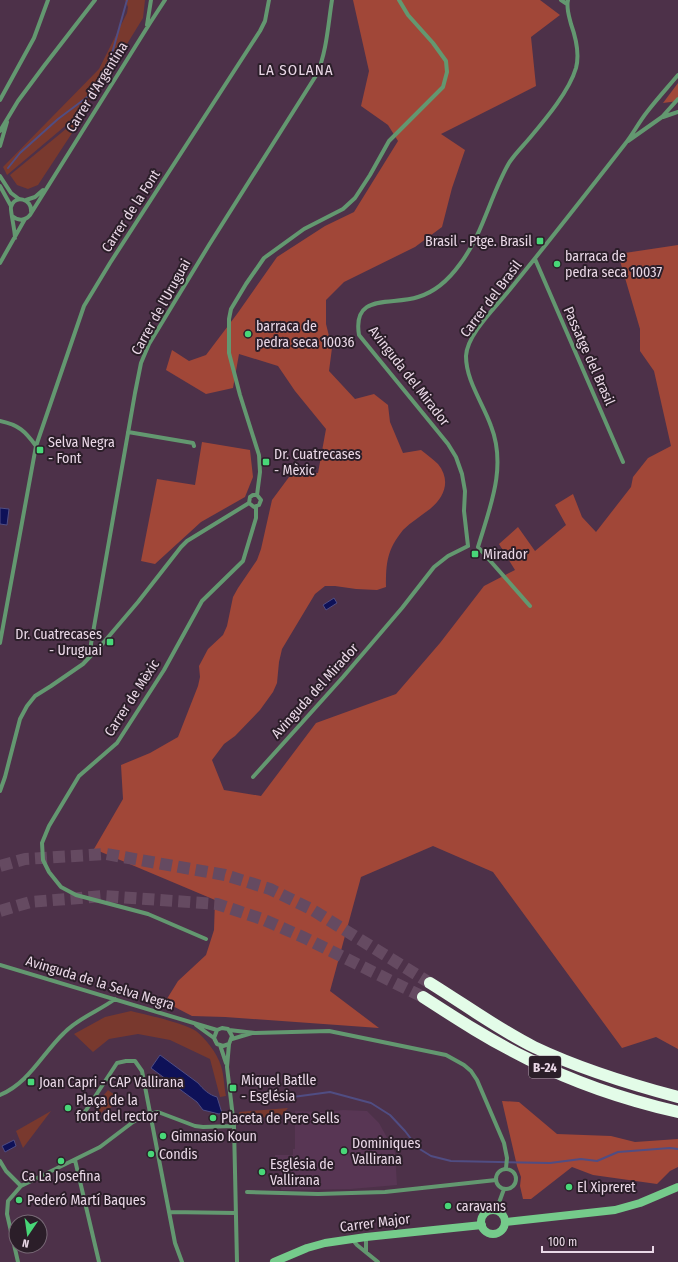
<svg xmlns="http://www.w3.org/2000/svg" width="678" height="1262" font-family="'Fira Sans Condensed',sans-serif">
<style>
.built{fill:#583654}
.green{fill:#79392e}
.forest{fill:#a14738}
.water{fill:#0e1158;stroke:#504d83}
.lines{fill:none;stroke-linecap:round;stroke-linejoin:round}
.stream{stroke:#504d83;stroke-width:2}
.highway-tunnel{stroke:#654a61;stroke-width:12;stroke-dasharray:12 6;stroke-linecap:butt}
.street{stroke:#639870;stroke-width:4}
.secondary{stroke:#75cb8b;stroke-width:8}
.highway{stroke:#e3fce8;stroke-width:12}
.poi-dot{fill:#48d778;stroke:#2b1e29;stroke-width:1.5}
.labels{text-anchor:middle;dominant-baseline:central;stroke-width:4;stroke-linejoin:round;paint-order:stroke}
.shield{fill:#2b1e29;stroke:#b1a0ae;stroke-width:1}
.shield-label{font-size:13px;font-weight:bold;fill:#ead8e7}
.street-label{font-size:14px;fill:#ead8e7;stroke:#2b1e29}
.poi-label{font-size:14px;fill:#ead8e7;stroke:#2b1e29;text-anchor:start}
.neighbourhood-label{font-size:15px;letter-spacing:1px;fill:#ead8e7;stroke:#2b1e29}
</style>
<rect width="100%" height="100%" fill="#4d3149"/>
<path class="built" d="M343 1110 367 1111 379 1123 395 1152 397 1185 351 1189 281 1190 282 1175 281 1174V1167H275V1155H293V1149H295V1111L323 1112Z"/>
<path class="green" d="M125 0H145L143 18 103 83 77 116 7 175 3 167 99 69 127 13 128 7Z
M72 124 76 127 38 185 28 189 17 185 10 175Z
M131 1011C147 1015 184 1023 196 1031 206 1039 217 1053 221 1066 224 1075 224 1086 226 1096L220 1097 210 1059 170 1040 138 1034 109 1039 93 1052 74 1034 105 1017Z
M108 1090 116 1096 118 1104 115 1107 113 1106 107 1111 105 1109 100 1114 94 1107Z
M288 1108 280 1117 240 1118 239 1112Z
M51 1111 23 1148 16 1131Z"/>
<path class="forest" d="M353 0H540L560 15 531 37 536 86 441 134 465 150 452 188 442 227 415 247 344 282 326 300V324L332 348 329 371 355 399 374 394 388 405 390 422 403 453 421 450C427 455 433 459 438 464 451 480 445 497 430 509 421 516 411 522 403 530 387 550 386 562 386 587L377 590 356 589 335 586H325L315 594 282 649 279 662 277 683 273 692 260 710 235 736 224 744 212 760 224 790 261 796 316 723 396 694 440 643 484 586 515 570 499 544 518 527 535 551 566 525 555 505 573 494 582 517 596 532 631 487 633 477 648 458 671 446 654 371 640 351V329L618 254 678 245V1049L656 1037 622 1048 493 872 433 846 361 877 330 991 379 1028 225 1017 192 1016 165 1002 178 981 206 955 214 930 215 900 94 849 123 799 121 765 150 753 178 737 198 686 200 677 199 666 208 649 223 635 227 626 233 597 238 588 257 560 261 549 272 500 292 473H318L326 429 295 391 278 366 239 354 233 388 206 394 166 370 172 350 189 361 206 355 237 314 277 257 325 226 354 212 398 141 388 125 361 106 369 71Z
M678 83V101L663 103Z
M202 442 250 450 253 477 245 497 201 522 155 564 141 561 157 479 195 485Z
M502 1101 519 1102 557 1134 611 1136 635 1142 678 1139V1167L670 1171 657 1184 593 1175 572 1167 531 1199H523L520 1186 521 1177 517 1166Z"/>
<path class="water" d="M0 508 9 509 7 525 0 524Z
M334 598 337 603 326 610 323 605Z
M160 1055 198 1083C203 1089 209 1095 217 1097L222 1113 219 1114 203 1110 197 1102 151 1068Z
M14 1140 16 1146 5 1152 2 1146Z"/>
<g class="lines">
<path class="stream" d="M8 168 20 153 58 119 90 95 111 57 127 0
M293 1097 330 1092 371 1103 390 1115 405 1131 418 1148 431 1156 451 1161 550 1163 581 1159 597 1161 618 1152 670 1148 678 1149"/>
<path class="highway-tunnel" d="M0 866 25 859 106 854 225 875 270 889 311 909 430 983
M0 911 30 902 103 896 217 904 262 919 305 938 423 997"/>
<path class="street" d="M561 0 567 4
M147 25 151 0
M0 100 34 38 48 0
M663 117 678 112
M0 131 18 101 44 66 95 0
M628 141 662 117 678 99
M0 146 7 122
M0 176 11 193 19 199
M0 186 11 206
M26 200 35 197 43 190
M12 216C18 221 25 221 30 215L150 23 165 0
M15 238C15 230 10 210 11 207 15 194 32 199 31 211
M535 259 623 462
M0 263 25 219
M0 421C19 425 25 431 36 446
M128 432 193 443 194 446
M257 495 260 472 259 455 240 395 229 353V319L231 309 246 284 264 258 304 229 343 209 355 198 370 175 389 141 443 87 447 72 446 61 433 43 408 15 399 0
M249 503 254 507 259 505 261 500 257 495
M249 503 250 497 253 495H257
M468 546 464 511 465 491 462 474 456 457 448 444 359 335C352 292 392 306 418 297 435 292 450 278 460 264 483 234 490 196 509 163 514 155 521 148 528 140 544 121 569 92 576 68 580 53 576 38 571 24 569 16 566 8 568 0
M478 547C490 507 507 467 491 426 483 403 466 381 466 356 467 335 494 309 507 293 547 244 586 194 625 144 633 134 639 122 647 112 657 99 668 87 678 75
M478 547 530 606
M0 643 36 446 84 306 110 263 260 31 265 21 269 0
M91 655V644L135 393 141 363 149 344 209 245 317 74C327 50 328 25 332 0
M253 777 343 677 402 608 434 567 448 556 468 546
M0 791 5 777 20 719 27 706 35 696 51 686 83 664 104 642 138 602 181 547 187 541 249 503
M206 939 148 914 76 895 61 887 49 872 43 860 42 843 49 826 79 776 117 743 164 670 202 601 243 561 256 518V507
M0 965 217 1030
M196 1025 214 1038 217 1044 223 1046 229 1044
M229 1030 255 1033 329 1031 446 1055 464 1065 471 1071 477 1080 504 1143 507 1158 506 1168
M214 1038 217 1030 222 1028 228 1029 232 1036 229 1044 227 1067 234 1126 237 1262
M232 1039 252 1033
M220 1045 226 1063
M0 1095C29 1083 42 1054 64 1033 78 1018 99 1011 115 999
M79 1121 117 1063 126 1061H135L142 1071 175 1243 182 1262
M75 1160 99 1262
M0 1161 6 1171 21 1186
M496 1179a10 10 0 1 1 20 0a10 10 0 1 1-20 0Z
M247 1192 318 1194 385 1192 496 1180
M496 1211 504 1189
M169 1212 236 1213
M366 1237V1252
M352 1239 357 1245 378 1262
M18 1262 7 1214 8 1201 21 1186 100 1147 133 1122 144 1115 158 1112 195 1126 203 1127 234 1126"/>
<path class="secondary" d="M481 1222a12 12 0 1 1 24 0a12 12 0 1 1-24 0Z
M505 1222 615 1210 640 1203 678 1187
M274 1262 307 1248 325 1243 366 1237 482 1225"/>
<path class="highway" d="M430 983C464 1004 498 1029 534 1047 580 1069 629 1084 678 1097
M423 997C457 1019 491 1041 528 1059 575 1083 626 1100 678 1112"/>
</g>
<g class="poi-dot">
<rect x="536" y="237" width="8" height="8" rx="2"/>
<circle cx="557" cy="264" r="4"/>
<circle cx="248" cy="334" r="4"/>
<rect x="36" y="446" width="8" height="8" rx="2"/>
<rect x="262" y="458" width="8" height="8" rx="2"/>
<rect x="471" y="550" width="8" height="8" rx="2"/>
<rect x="106" y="638" width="8" height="8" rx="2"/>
<rect x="27" y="1078" width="8" height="8" rx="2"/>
<rect x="229" y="1084" width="8" height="8" rx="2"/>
<circle cx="68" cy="1108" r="4"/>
<circle cx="213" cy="1118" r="4"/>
<circle cx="163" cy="1136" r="4"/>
<circle cx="344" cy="1151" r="4"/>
<circle cx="151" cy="1154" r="4"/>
<circle cx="61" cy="1161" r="4"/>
<circle cx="262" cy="1172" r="4"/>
<circle cx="569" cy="1187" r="4"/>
<circle cx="19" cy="1200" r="4"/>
<circle cx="448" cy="1206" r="4"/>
</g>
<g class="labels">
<rect class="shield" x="529" y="1056" width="32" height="22" rx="3"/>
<g class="shield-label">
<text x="545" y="1067">B-24</text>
</g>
<g class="street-label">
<text transform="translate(97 87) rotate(-58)">Carrer d'Argentina</text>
<text transform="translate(131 211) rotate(-57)">Carrer de la Font</text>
<text transform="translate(491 299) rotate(-53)">Carrer del Brasil</text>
<text transform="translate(161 307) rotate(-61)">Carrer de l'Uruguai</text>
<text transform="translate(589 356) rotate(66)">Passatge del Brasil</text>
<text transform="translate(409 376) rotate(52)">Avinguda del Mirador</text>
<text transform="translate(315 691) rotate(-48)">Avinguda del Mirador</text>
<text transform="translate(132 698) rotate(-57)">Carrer de Mèxic</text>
<text transform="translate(100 983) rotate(17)">Avinguda de la Selva Negra</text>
<text transform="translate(375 1223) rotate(-7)">Carrer Major</text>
</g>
<g class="poi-label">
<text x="532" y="241" text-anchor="end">Brasil - Ptge. Brasil</text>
<text x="565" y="256">barraca de<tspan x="565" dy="16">pedra seca 10037</tspan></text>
<text x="256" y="326">barraca de<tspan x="256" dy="16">pedra seca 10036</tspan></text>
<text x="48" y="442">Selva Negra<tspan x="48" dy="16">- Font</tspan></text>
<text x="274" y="454">Dr. Cuatrecases<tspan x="274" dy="16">- Mèxic</tspan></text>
<text x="483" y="554">Mirador</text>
<text x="102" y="634" text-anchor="end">Dr. Cuatrecases<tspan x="102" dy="16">- Uruguai</tspan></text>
<text x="241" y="1080">Miquel Batlle<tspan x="241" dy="16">- Església</tspan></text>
<text x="39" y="1082">Joan Capri - CAP Vallirana</text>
<text x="76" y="1100">Plaça de la<tspan x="76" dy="16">font del rector</tspan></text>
<text x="221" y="1118">Placeta de Pere Sells</text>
<text x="171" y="1136">Gimnasio Koun</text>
<text x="352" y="1143">Dominiques<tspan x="352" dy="16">Vallirana</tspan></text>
<text x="159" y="1154">Condis</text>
<text x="270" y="1164">Església de<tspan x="270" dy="16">Vallirana</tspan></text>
<text x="61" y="1176" text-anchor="middle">Ca La Josefina</text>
<text x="577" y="1187">El Xipreret</text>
<text x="27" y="1200">Pederó Martí Baques</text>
<text x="456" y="1206">caravans</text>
</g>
<g class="neighbourhood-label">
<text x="296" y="70">LA SOLANA</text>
</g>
</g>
<g transform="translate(28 1234) rotate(193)"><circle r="19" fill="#2b1e29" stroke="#776875"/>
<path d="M0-3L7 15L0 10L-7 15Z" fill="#48d778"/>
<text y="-6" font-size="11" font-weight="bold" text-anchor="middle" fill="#ead8e7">N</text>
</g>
<path d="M542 1246v6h111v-6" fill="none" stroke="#ead8e7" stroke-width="2"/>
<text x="548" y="1246" font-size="12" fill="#ead8e7" stroke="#2b1e29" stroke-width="3" paint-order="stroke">100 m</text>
</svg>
